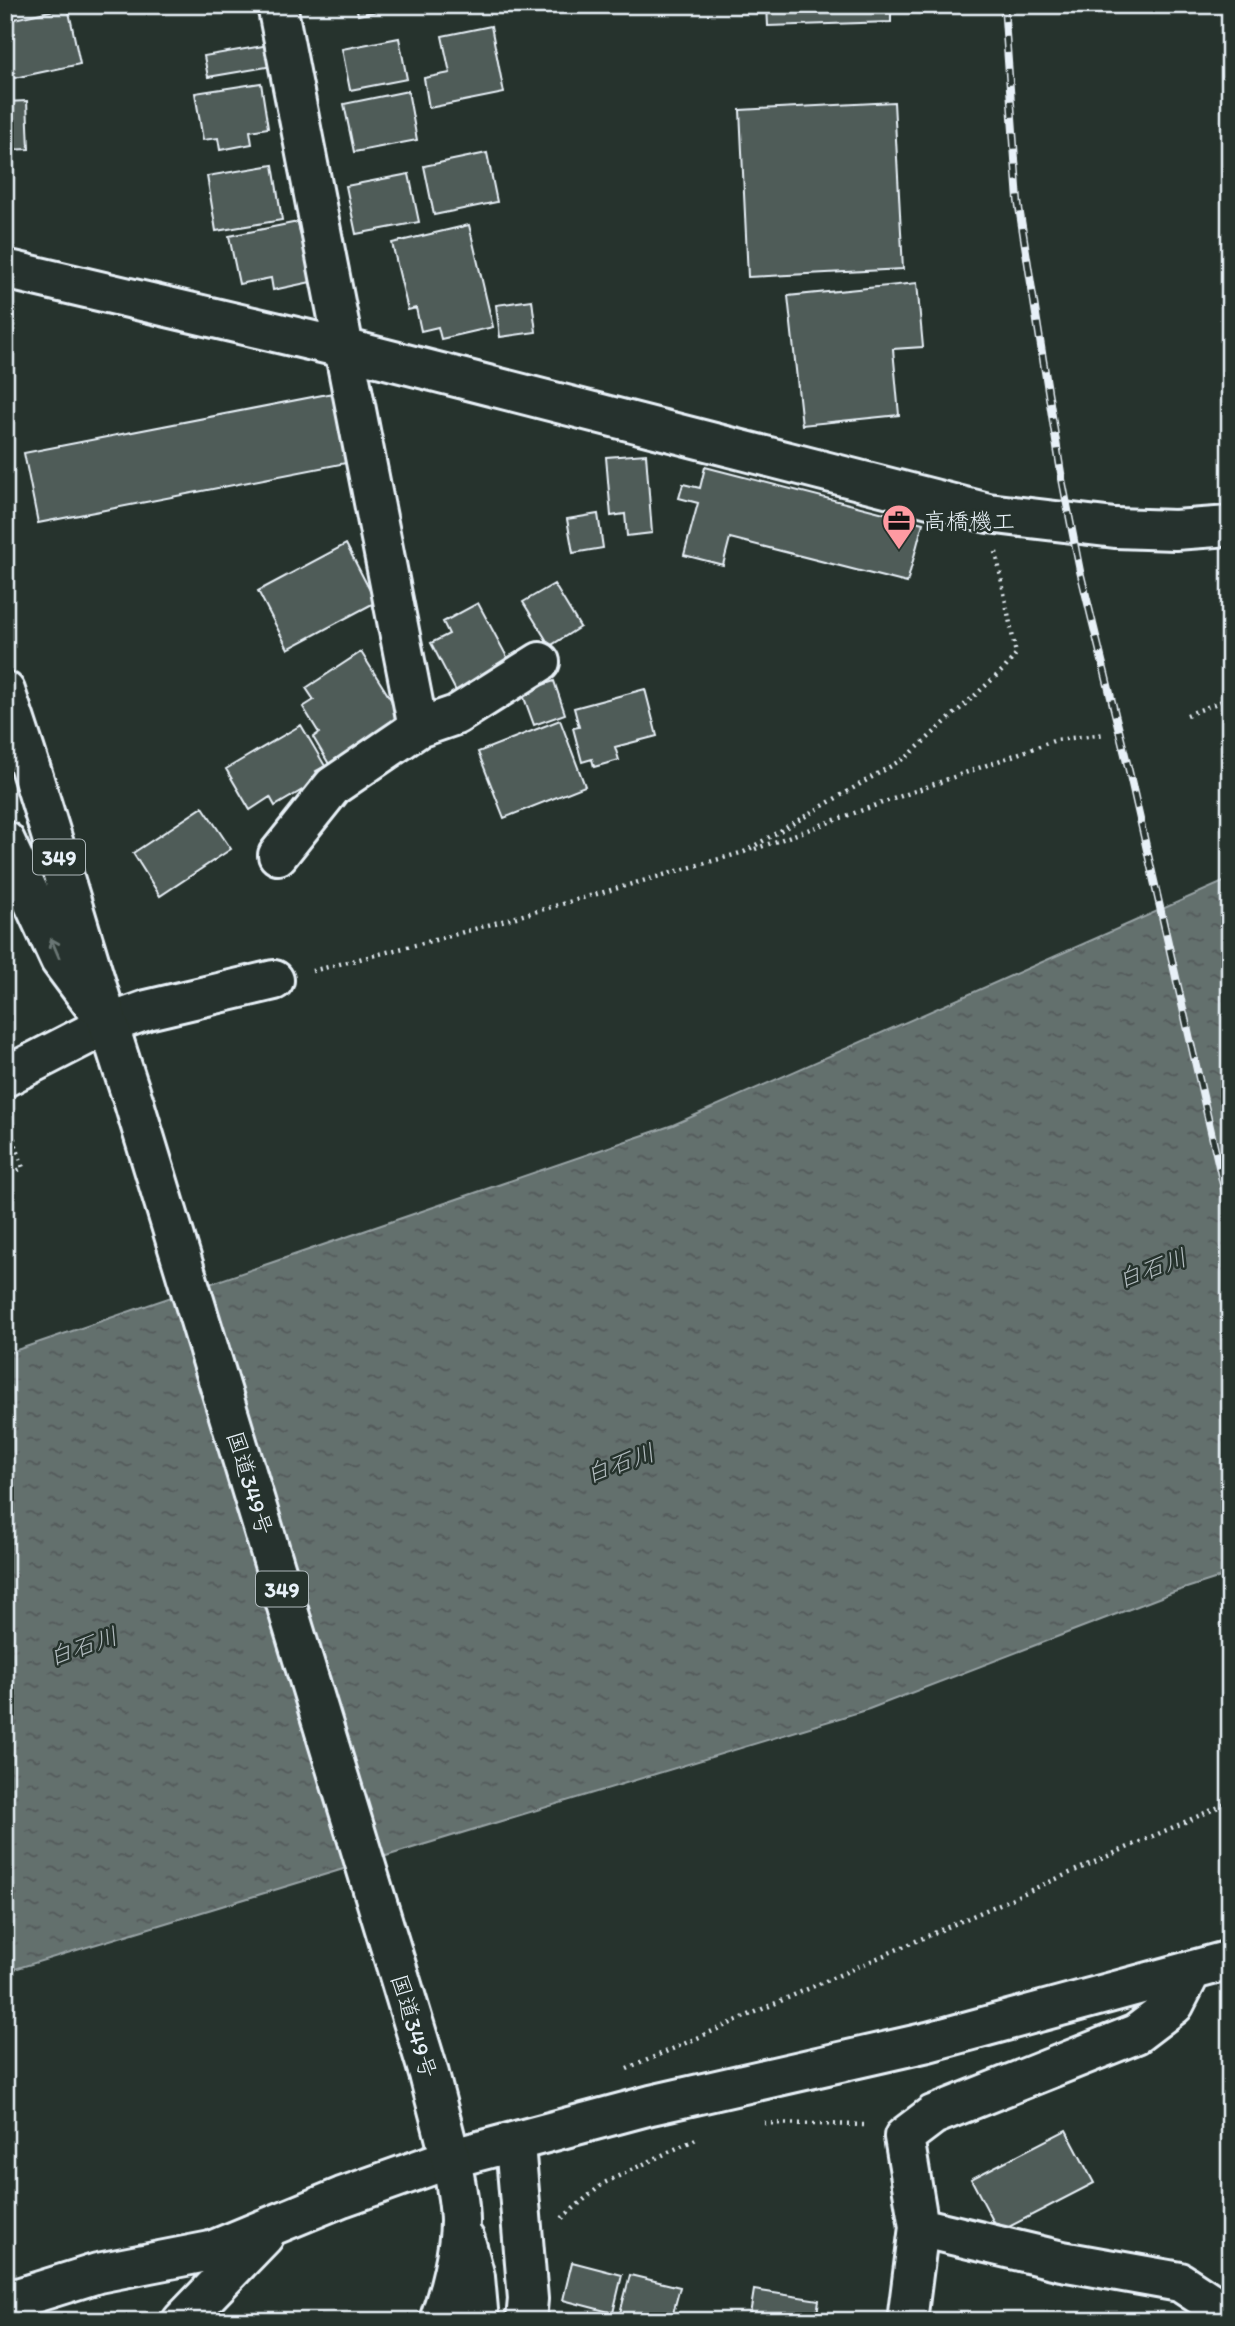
<svg xmlns="http://www.w3.org/2000/svg" width="1235" height="2326" font-family="Itim,'Klee One',sans-serif">
<style>
.water{fill:url(#water-ripples);stroke:#98a3a5;stroke-width:2}
.building{fill:#505c59;stroke:#e8f1f8;stroke-width:2}
.lines{fill:none;stroke-linecap:round;stroke-linejoin:round}
.minor-casing{stroke:#e8f1f8;stroke-width:44}
.highway-casing{stroke:#e8f1f8;stroke-width:44}
.path{stroke:#e8f1f8;stroke-width:4.5;stroke-dasharray:2 5;stroke-linecap:butt}
.minor{stroke:#26332d;stroke-width:38}
.highway{stroke:#26332d;stroke-width:38}
.rail-casing{stroke:#e8f1f8;stroke-width:8}
.rail{stroke:#26332d;stroke-width:5;stroke-dasharray:16;stroke-linecap:butt}
.oneway{stroke:#6a7674}
.labels{text-anchor:middle;dominant-baseline:central;stroke-width:5;stroke-linejoin:round;paint-order:stroke}
.shield{fill:#26332d;stroke:#aeb8bb;stroke-width:2}
.shield-label{font-size:21px;font-weight:bold;fill:#e8f1f8}
.poi-label{font-size:23px;fill:#e8f1f8;stroke:#26332d;text-anchor:start}
.street-label{font-size:23px;fill:#e8f1f8;stroke:#26332d}
.water-label{font-size:24px;font-style:italic;fill:#b3bdc0;stroke:#26332d}
</style>
<defs>
<pattern id="water-ripples" width="26" height="14" patternUnits="userSpaceOnUse" patternTransform="scale(1.75)"><rect width="26" height="14" fill="#636f6d"/><path d="M2 4q2-2 4 0t4 0M15 11q2-2 4 0t4 0" fill="none" stroke="#535a5a"/></pattern>
</defs>
<rect width="100%" height="100%" fill="#26332d"/>
<filter id="ink" filterUnits="userSpaceOnUse"><feTurbulence type="fractalNoise" baseFrequency=".0143" numOctaves="2"/><feDisplacementMap in="SourceGraphic" scale="14" xChannelSelector="R" yChannelSelector="G"/><feConvolveMatrix kernelMatrix="1 2 1 2 8 2 1 2 1" color-interpolation-filters="sRGB"/></filter>
<g filter="url(#ink)">
<path class="water" d="M1230 879V1574L1174 1592 869 1709 5 1972V1354L673 1125Z"/>
<path class="building" d="M356 5H407L358 15Z
M767 5H891V22L768 26Z
M68 7 80 64 5 80V21Z
M491 26 504 93 429 108 424 78 450 73 442 36Z
M399 38 407 79 350 90 342 49Z
M269 45 273 66 208 77 204 56Z
M261 83 268 128 250 131 252 144 220 150 218 138 203 140 195 93Z
M408 91 417 140 354 152 344 104Z
M27 101 29 149 5 150V102Z
M894 102 903 269 748 277 740 110Z
M487 153 497 202 434 215 424 166Z
M273 165 282 220 216 231 207 176Z
M409 174 419 222 356 234 346 186Z
M298 222 311 282 273 290 271 278 239 284 229 236Z
M469 225 493 327 441 339 438 327 421 331 416 308 408 310 392 243Z
M917 283 923 347 893 349 899 415 802 425 788 296Z
M532 300 536 332 500 337 496 305Z
M338 392 351 462 38 523 24 453Z
M646 454 652 533 627 536 625 514 611 516 606 457Z
M705 467 923 523 907 583 730 538 723 565 684 555 698 503 679 498 683 484 700 488Z
M598 514 603 548 573 553 567 519Z
M346 544 376 602 288 649 258 591Z
M554 584 580 627 550 646 523 602Z
M478 603 513 668 459 697 431 643 449 634 443 622Z
M361 652 405 722 359 752 355 747 329 764 313 737 319 733 303 707 314 700 306 688Z
M554 681 565 714 534 725 522 692Z
M645 689 657 736 615 747 619 760 594 767 592 759 582 762 573 728 579 727 574 708Z
M560 720 585 786 504 818 478 752Z
M301 725 325 766 316 771 321 779 275 806 270 797 250 810 226 769Z
M203 807 231 849 160 896 133 853Z
M1066 2130 1094 2183 999 2232 971 2179Z
M572 2262 622 2275 613 2313 563 2300Z
M630 2275 680 2287 671 2321H651L620 2313Z
M754 2290 819 2300 816 2321H749Z"/>
<g class="lines">
<g class="minor-casing">
<path id="minor" d="M277 5 418 728 333 786 278 855
M5 269 343 348 988 513 1115 528 1175 530 1230 526
M418 728 456 715 540 662
M5 1077 108 1024 147 1010 274 980
M515 2144 528 2299 526 2321
M919 2227 1062 2261 1180 2282 1230 2315
M5 2302 98 2273 211 2251 342 2197 449 2159 651 2105 928 2042 1230 1960
M182 2321 264 2236
M907 2321 919 2227 904 2137 933 2115 1136 2034 1174 2005 1191 1972"/>
</g>
<g class="highway-casing">
<path id="highway" d="M5 691C52 827 88 967 134 1103L429 2074C439 2116 459 2180 460 2221 460 2251 449 2293 439 2321
M5 841 60 960 92 1003
M465 2240 475 2277 479 2321"/>
</g>
<path class="path" d="M1187 715 1230 698
M755 849 1056 740 1105 734
M312 971 439 939 744 852 908 756 1005 668 1016 654 996 552
M5 1176 23 1168 7 1117
M627 2069 1230 1802
M764 2123 867 2125
M562 2218 604 2183 698 2138"/>
<use href="#minor" class="minor"/>
<use href="#highway" class="highway"/>
<g class="rail-casing">
<path id="rail" d="M1004 5 1018 201 1062 479 1080 571 1129 771 1230 1215"/>
</g>
<use href="#rail" class="rail"/>
</g>
<defs><path id="oneway-shaft" d="M-6 0H5M1.5-3L5.5 0L1.5 3" fill="none" stroke-width="1.6" stroke-linecap="round" stroke-linejoin="round" transform="scale(1.75)"/></defs>
<use class="oneway" href="#oneway-shaft" transform="translate(55 948) rotate(-113)"/>
</g>
<defs>
<g id="office-pin" transform="scale(1.75)"><path d="M0 17L-7.5 6A9.5 9.5 0 1 1 7.5 6Z" fill="#ff9aa2" stroke="#26332d"/><path d="M-6-3h4V-5.5h4V-3h4V5H-6ZM-1-4.5V-3h2v-1.5ZM-6 0V1H6V0Z" fill="#111"/></g>
</defs>
<g fill-rule="evenodd">
<use href="#office-pin" x="899" y="521"/>
</g>
<g class="labels">
<g class="shield">
<rect x="33" y="839.5" width="52" height="35" rx="5"/>
<rect x="256" y="1571.5" width="52" height="35" rx="5"/>
</g>
<g class="shield-label">
<text x="59" y="857">349</text>
<text x="282" y="1589">349</text>
</g>
<g class="poi-label">
<text x="923" y="521">高橋機工</text>
</g>
<g class="street-label">
<text transform="translate(250 1483) rotate(73)">国道349号</text>
<text transform="translate(414 2026) rotate(73)">国道349号</text>
</g>
<g class="water-label">
<text transform="translate(1152 1268) rotate(-20)">白石川</text>
<text transform="translate(620 1463) rotate(-20)">白石川</text>
<text transform="translate(83 1646) rotate(-19)">白石川</text>
</g>
</g>
<rect width="1235" height="2326" fill="none" stroke="#26332d" stroke-width="28"/>
<rect x="14" y="14" width="1207" height="2298" fill="none" stroke="#e8f1f8" stroke-width="2.5" filter="url(#ink)"/>
</svg>
